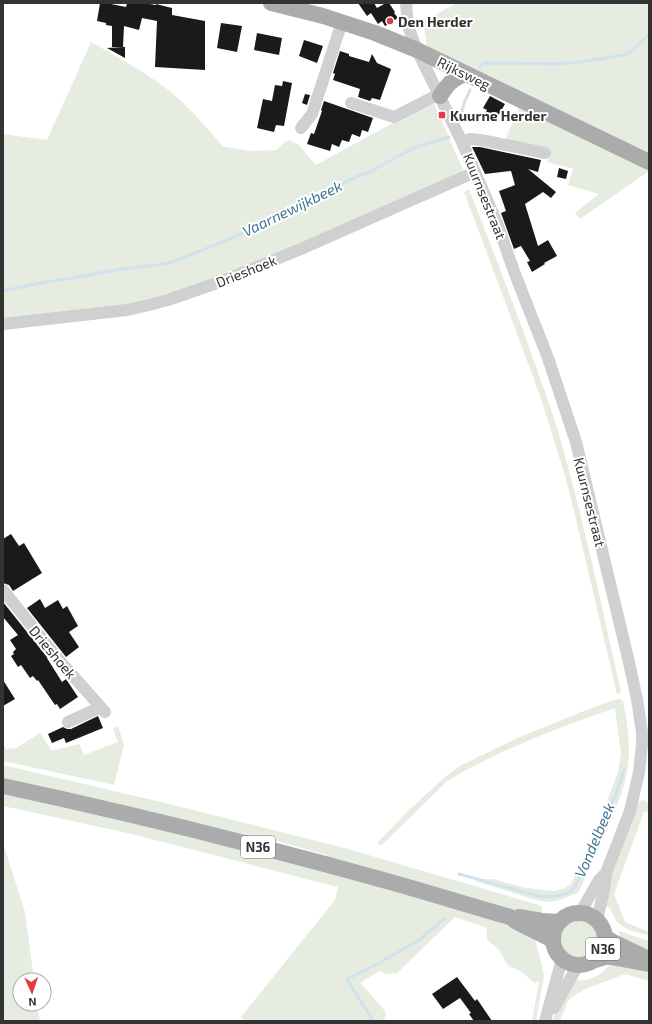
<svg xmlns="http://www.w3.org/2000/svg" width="652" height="1024" font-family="'Exo 2',sans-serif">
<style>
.green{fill:#e6ecdf}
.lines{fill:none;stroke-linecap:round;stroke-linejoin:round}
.stream{stroke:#cfe2ee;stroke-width:3}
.building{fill:#1a1a1a}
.minor{stroke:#d0d0d0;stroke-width:12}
.major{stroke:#ababab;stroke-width:16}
.poi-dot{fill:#e63946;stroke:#fff;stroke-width:1.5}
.labels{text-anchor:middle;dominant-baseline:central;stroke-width:4;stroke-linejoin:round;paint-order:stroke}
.shield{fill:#fff;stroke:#707070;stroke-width:1}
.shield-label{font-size:13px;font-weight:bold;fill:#333}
.poi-label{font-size:14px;font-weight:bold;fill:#333;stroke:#fff;text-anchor:start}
.street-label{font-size:14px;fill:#333;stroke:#fff}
.water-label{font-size:15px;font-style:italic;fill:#3f7597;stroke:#fff}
</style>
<rect width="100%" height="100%" fill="#fff"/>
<path class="green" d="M457 3H649V154L427 46 423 21Z
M91 42C117 57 144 71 167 89 188 106 206 126 222 146L250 151 277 150 281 145 289 140 299 145 316 165 433 101 464 172 288 250 210 280 140 303 3 321V134L47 140Z
M519 108 649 170V171L580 219 575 213 599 194 568 185 573 169 547 162 549 158 550 152 505 140Z
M469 189C488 237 506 285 524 333 535 365 547 396 557 428 583 515 601 604 621 692L617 694 574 511 565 476 541 398 464 192Z
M620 699 623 701C628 724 631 749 627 772 619 811 597 851 581 887L578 893 560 900 549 902 540 901 475 881 486 879H493L526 888 554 891 565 888 571 884 596 830 618 772 621 754 615 708C576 721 538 736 500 753 482 762 463 771 446 782L381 846 377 843 409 810 445 777 458 767 515 739 579 713 613 700Z
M118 726 124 745 114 785 3 761V745L6 749 16 748 40 733 52 751 79 744 84 755 118 742 113 729Z
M3 765 161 802 273 830 348 849 542 906V910L540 918 335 862 326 855 277 841 267 843 3 781Z
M3 794 58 805 329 872 514 925 534 936 542 966 544 976 536 1021H532L539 981 535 983C529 979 524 973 518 970 515 968 511 968 509 966 504 962 503 955 499 950 490 940 485 944 487 928L455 917 397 973 386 974 379 971 360 983 381 1006 386 1013 384 1021H245L241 1017 335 900 338 887 132 834 3 806Z
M642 800 646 801 649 803V811L644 812 614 894 625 922 649 932V936C641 933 625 930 619 924 612 918 614 909 604 904L608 881 638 803Z
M3 843 25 912 34 980H20V1004H37L40 1021H18L3 1020Z
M559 939a20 20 0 1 1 40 0a20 20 0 1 1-40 0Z
M619 931 649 941V956L620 940Z
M613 961 649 969V981L625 974 588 988 573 996 568 1001 560 1021H552L560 1001 575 980C578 980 582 981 585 980 596 978 607 970 613 961Z"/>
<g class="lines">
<path class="stream" d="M480 68 482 65 485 63 559 64 587 61 625 55C635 50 640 41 649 35
M461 116 464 103 470 90
M130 268 159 265 172 262 228 240 261 225 349 180 369 172 418 146 443 139 449 137
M3 291 30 285 129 268
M459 874 538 896C548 897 565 898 573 889 578 884 584 866 588 859 600 830 615 801 624 770
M373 1021 347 979 379 963 419 940 445 918"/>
</g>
<path class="building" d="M100 3H106L126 7 127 3H143L156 5V4L172 8V15L205 21V70L155 67 157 21 142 18 139 30 124 26 123 47H125V58L107 48 123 47H112V26L106 25V23L97 21Z
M358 3H374L377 8 386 3H389L395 12 394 13 398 18 385 26 382 21 378 24 371 13 367 16Z
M221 23 242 26 237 52 217 48Z
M257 33 282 38 279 55 254 50Z
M304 40 323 46 317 63 299 56Z
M340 51 349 54V56L369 62 372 54 377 63 391 69 380 100 372 98 370 101 358 97 360 89 333 80 335 74 333 73Z
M283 81 292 83 284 126 276 125 274 132 257 128 263 99 272 101 275 85 282 86Z
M305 94 310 95 307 105 302 103Z
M490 96 505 104 498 116 495 114 493 119 485 115 487 110 483 108Z
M324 101 373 118 368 132 362 130 360 137 352 134 349 142 342 140 339 147 332 144 330 151 307 144 311 133 314 134 322 111 321 110Z
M472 147H480L541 160 538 172 528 169 556 192 551 198 543 192 525 204 538 246 548 240 557 256 544 263 545 264 532 272 527 262 530 261 521 246 514 249 501 213 506 211 499 191 515 185 511 171 485 174Z
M559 168 568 171 566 179 557 177Z
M11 534 19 546 24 543 42 573 13 591 9 585 3 583V539Z
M40 599 45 608 58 600 63 609 67 606 78 626 69 632 79 647 66 657 27 608Z
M3 602 47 657V658L62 682 66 679 78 697 60 709 57 704 55 705 38 680 37 681 33 676 30 678 21 665 18 667 11 656 14 654 13 652 16 649 10 640 18 635 3 617Z
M3 680 15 699 3 706Z
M98 716 103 728 66 743 64 738 52 743 48 734 63 727 67 729H71Z
M457 977 475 1001 477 999 492 1021H474L469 1014 471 1013 460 998 443 1009 432 994Z"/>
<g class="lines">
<path class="minor" d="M406 3 408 26 417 50 462 142 497 223 515 274 548 358 576 442 628 658 637 699 642 732V745L639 772 630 811 606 873 599 880 580 913
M351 103 394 117 439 94
M301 128 312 114 342 22
M462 142 470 139 481 140 545 153
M3 324 127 310 149 305 168 300 220 282 301 249 475 172
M3 590 59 660 105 712
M68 722 101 707
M597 920C600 905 606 888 606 873
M554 1008 578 965
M545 1021 562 959"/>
<path class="major" d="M271 3 323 16 375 33 417 50 649 162
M440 96C448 84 451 80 465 74
M3 786C134 814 265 847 394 883 433 894 471 906 510 917L517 922 553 940
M553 939a26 26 0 1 1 52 0a26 26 0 1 1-52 0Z
M519 917 542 921 559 922
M605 937 615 943 644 957
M595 960 605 957H611L649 964"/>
</g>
<g class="poi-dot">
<circle cx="390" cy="21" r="4"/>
<rect x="438" y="111" width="8" height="8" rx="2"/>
</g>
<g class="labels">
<g class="shield">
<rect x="241" y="836" width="34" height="22" rx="3"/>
<rect x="586" y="938" width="34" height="22" rx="3"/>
</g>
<g class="shield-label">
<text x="258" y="847">N36</text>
<text x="603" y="949">N36</text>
</g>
<g class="poi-label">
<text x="398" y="21">Den Herder</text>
<text x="450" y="115">Kuurne Herder</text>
</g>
<g class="street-label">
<text transform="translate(464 73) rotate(26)">Rijksweg</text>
<text transform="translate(485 196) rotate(68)">Kuurnsestraat</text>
<text transform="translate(246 271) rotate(-22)">Drieshoek</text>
<text transform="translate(590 502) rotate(76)">Kuurnsestraat</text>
<text transform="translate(53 652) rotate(50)">Drieshoek</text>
</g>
<g class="water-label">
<text transform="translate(292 208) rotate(-26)">Vaarnewijkbeek</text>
<text transform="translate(594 840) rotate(-67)">Vondelbeek</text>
</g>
</g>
<rect width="652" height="1024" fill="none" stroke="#333333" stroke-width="8"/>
<g transform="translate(32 992) rotate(177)"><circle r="19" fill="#ffffff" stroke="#adadad"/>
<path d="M0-3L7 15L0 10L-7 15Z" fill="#e63946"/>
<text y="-6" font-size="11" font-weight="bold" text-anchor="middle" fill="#333333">N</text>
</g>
</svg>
